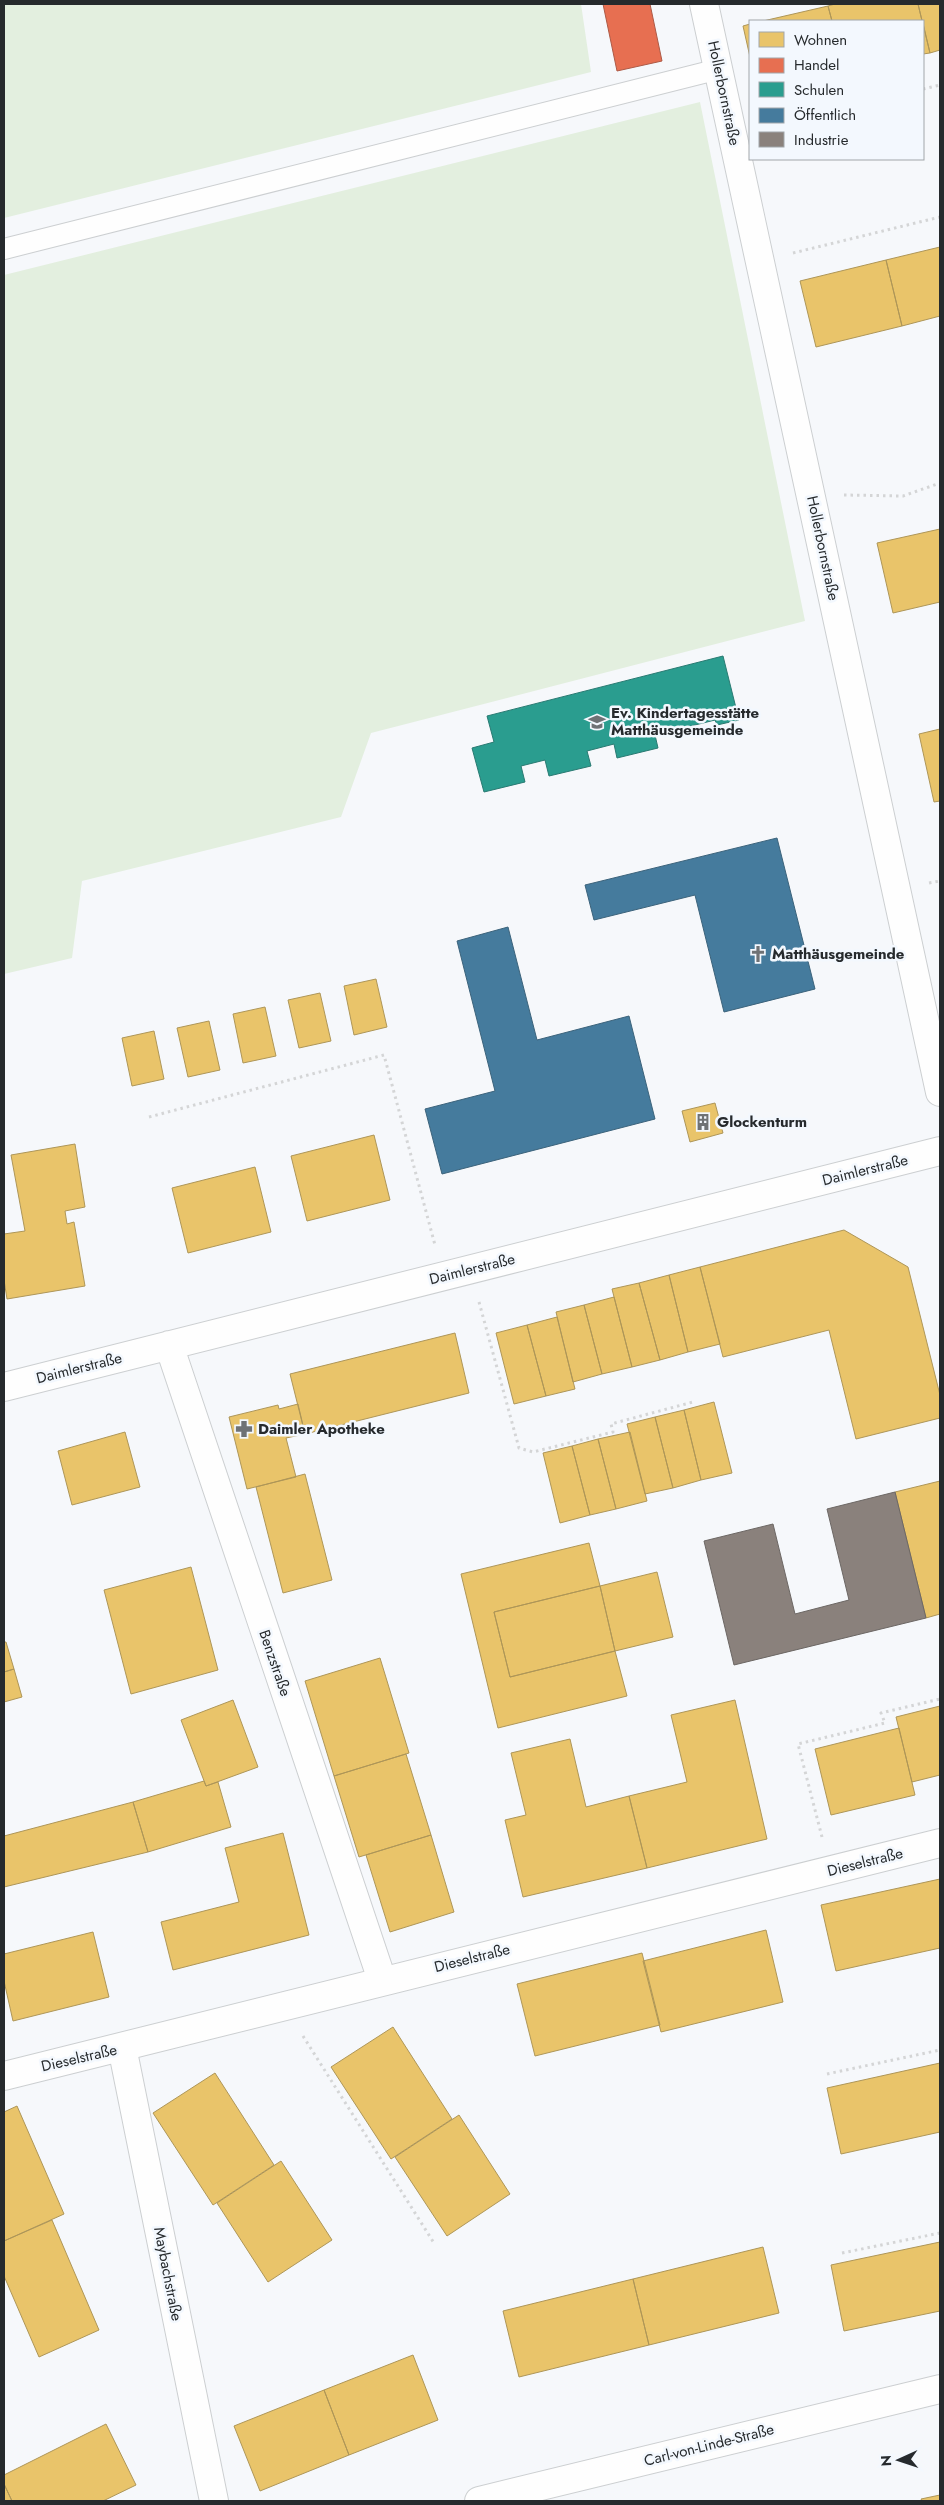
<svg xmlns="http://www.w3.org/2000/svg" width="944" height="2505" font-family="Jost,sans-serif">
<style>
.green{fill:#e3efdf}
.homes{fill:#e9c46a;stroke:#ae9658}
.shops{fill:#e76f51;stroke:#ad5a46}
.schools{fill:#2a9d8f;stroke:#297a72}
.public{fill:#457b9d;stroke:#3c637b}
.industry{fill:#8a817c;stroke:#6c6764}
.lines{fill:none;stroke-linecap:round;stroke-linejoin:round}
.service-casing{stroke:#cccfd1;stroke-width:22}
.minor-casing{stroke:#cccfd1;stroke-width:30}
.tertiary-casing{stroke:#cccfd1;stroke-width:30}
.path{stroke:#d4d5d6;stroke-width:3;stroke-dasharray:2.5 4;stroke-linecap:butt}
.service{stroke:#fefefe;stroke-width:20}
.minor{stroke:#fefefe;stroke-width:28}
.tertiary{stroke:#fefefe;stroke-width:28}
.labels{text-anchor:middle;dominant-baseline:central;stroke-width:5;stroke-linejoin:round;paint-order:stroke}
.street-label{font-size:15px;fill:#262a2d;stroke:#f3f8fe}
.poi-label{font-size:15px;font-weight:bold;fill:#262a2d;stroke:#f3f8fe;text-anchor:start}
</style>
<rect width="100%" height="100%" fill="#f6f8fb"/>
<path class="green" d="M4 4H581L591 72 4 218Z
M700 102 805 621 371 733 341 817 82 881 72 958 4 974V275Z"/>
<path class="homes" d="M835 4H918L922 21H832L828 6Z
M918 4H940V50L930 53Z
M828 6 832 21H763Z
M923 23 930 53 923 54Z
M750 24V57L743 26Z
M940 247V316L902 326 886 260Z
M886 260 902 326 816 347 800 281Z
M940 529V602L893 613 877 543Z
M940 729V801L934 802 919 734Z
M376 979 387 1027 354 1035 344 986Z
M320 993 331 1041 299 1048 288 1000Z
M265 1007 276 1056 243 1063 233 1014Z
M209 1021 220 1070 188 1077 177 1028Z
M154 1031 164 1079 132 1086 122 1038Z
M715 1103 723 1133 690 1142 682 1111Z
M374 1135 390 1200 307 1221 291 1156Z
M75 1144 85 1207 65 1211 67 1224 74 1222 85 1286 7 1299 4 1280V1234L25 1231 11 1155Z
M255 1167 271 1232 188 1253 172 1188Z
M844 1230 908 1267 940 1395V1418L856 1439 829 1330 723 1357 700 1267Z
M700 1267 720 1344 688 1352 669 1275Z
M669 1275 688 1352 660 1360 639 1283Z
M639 1283 660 1360 632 1367 612 1289Z
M614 1297 632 1367 602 1374 584 1305Z
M584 1305 602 1374 573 1382 556 1312Z
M557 1317 575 1389 546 1396 527 1325Z
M527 1325 546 1396 514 1404 496 1333Z
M455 1333 469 1393 305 1434 290 1374Z
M714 1402 732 1473 701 1480 684 1410Z
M298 1404 305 1434 286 1438 296 1477 247 1489 229 1417 278 1405 279 1409Z
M684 1410 701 1480 673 1488 655 1417Z
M655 1417 673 1488 645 1494 627 1424Z
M125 1432 140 1487 72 1505 58 1451Z
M630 1432 647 1501 616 1509 598 1439Z
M598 1439 616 1509 590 1515 572 1446Z
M572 1446 590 1515 560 1523 543 1453Z
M305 1474 332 1580 283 1593 256 1487Z
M940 1481V1614L926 1618 895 1492Z
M589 1543 600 1586 494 1612 510 1677 615 1651 627 1696 498 1728 461 1574Z
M191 1567 218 1670 131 1694 104 1590Z
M657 1572 673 1637 615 1651 600 1586Z
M600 1586 615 1651 510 1677 494 1612Z
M4 1642H6L14 1669 4 1672Z
M380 1658 409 1753 334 1776 305 1681Z
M14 1669 22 1697 4 1702V1672Z
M233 1700 258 1767 206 1786 181 1720Z
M735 1700 767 1839 647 1868 629 1796 687 1782 671 1715Z
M940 1706V1775L912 1782 896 1717Z
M899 1728 915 1795 831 1815 815 1749Z
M570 1739 586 1807 629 1796 647 1868 523 1897 505 1820 526 1815 511 1753Z
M406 1754 431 1835 359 1857 334 1776Z
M204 1781 206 1786 218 1782 231 1827 148 1852 133 1802Z
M133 1802 148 1852 4 1887V1836Z
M283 1833 309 1935 173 1970 161 1922 239 1902 225 1848Z
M431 1835 454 1912 390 1932 366 1855Z
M940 1879V1948L836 1971 821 1905Z
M766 1930 783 2002 661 2032 643 1961Z
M93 1932 109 1997 13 2021 4 1981V1954Z
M642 1953 660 2025 535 2056 517 1984Z
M393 2027 452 2119 391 2159 331 2067Z
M940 2063V2132L841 2154 827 2088Z
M215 2073 274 2165 213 2205 153 2113Z
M17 2106 64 2214 4 2241V2112Z
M459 2115 510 2194 447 2236 395 2157Z
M281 2161 332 2240 268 2282 217 2203Z
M52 2220 99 2330 39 2357 4 2276V2241Z
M940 2242V2311L844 2331 831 2265Z
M763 2247 779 2313 649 2345 633 2279Z
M633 2279 649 2345 519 2377 503 2311Z
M413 2355 438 2420 349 2455 324 2390Z
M324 2390 349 2455 260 2491 234 2426Z
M106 2424 136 2485 103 2501H12L4 2484V2475Z
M4 2484 12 2501H4Z
M940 2495V2501H922L921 2499Z"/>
<path class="shops" d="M603 4H650L662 61 617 71Z"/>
<path class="schools" d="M723 656 739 720 717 725 715 720 655 735 658 748 617 758 614 744 587 751 591 766 549 776 545 760 521 766 525 782 484 792 472 748 494 742 487 716Z"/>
<path class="public" d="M777 838 815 989 724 1012 695 895 594 920 585 885Z
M508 927 537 1040 629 1016 655 1119 442 1174 425 1109 495 1091 457 941Z"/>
<path class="industry" d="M895 1492 926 1618 734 1665 704 1541 773 1524 795 1614 849 1600 827 1509Z"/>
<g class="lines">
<g class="service-casing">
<path id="service" d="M4 249 719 69"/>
</g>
<g class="minor-casing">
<path id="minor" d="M704 4 940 1092
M169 1345 382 1980
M4 1387 940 1151
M122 2047 214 2501
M4 2076 940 1843"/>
</g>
<g class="tertiary-casing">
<path id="tertiary" d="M479 2501 940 2389"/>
</g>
<path class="path" d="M923 89 940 85
M793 253 940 217
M844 495 903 496 940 483
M929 883 940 881
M149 1117 384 1055 435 1245
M479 1302 519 1448 533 1452 613 1432 611 1424 693 1402
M822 1837 798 1744 885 1723 881 1713 940 1699
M303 2036 434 2243
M827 2074 940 2050
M842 2253 940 2233"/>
<use href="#service" class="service"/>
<use href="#minor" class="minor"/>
<use href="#tertiary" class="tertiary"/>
</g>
<defs>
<g id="school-bare" transform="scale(1.35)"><path d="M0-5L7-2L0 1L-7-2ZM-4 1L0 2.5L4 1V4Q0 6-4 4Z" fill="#6f7275" stroke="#f3f8fe" stroke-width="2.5" paint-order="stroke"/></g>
<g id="church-bare" transform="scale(1.35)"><path d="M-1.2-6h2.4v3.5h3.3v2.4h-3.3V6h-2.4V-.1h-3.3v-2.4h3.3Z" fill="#6f7275" stroke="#f3f8fe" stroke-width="2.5" paint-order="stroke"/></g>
<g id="building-bare" transform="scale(1.35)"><path d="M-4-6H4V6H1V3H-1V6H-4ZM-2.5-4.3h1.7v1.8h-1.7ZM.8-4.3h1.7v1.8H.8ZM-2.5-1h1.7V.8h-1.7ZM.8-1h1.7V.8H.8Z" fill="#6f7275" stroke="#f3f8fe" stroke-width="2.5" paint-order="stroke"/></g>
<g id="pharmacy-bare" transform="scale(1.35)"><path d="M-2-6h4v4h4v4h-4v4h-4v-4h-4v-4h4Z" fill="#6f7275" stroke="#f3f8fe" stroke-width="2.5" paint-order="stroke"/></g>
</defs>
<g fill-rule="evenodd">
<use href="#school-bare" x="597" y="722"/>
<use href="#church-bare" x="758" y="954"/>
<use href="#building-bare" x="703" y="1122"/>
<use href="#pharmacy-bare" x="244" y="1429"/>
</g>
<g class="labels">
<g class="street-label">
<text transform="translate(724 93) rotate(78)">Hollerbornstraße</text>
<text transform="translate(823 548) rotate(78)">Hollerbornstraße</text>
<text transform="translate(865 1170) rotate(-14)">Daimlerstraße</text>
<text transform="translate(472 1269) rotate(-14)">Daimlerstraße</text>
<text transform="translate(79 1368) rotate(-14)">Daimlerstraße</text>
<text transform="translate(275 1663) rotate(71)">Benzstraße</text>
<text transform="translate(865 1862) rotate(-14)">Dieselstraße</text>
<text transform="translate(472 1958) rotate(-14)">Dieselstraße</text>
<text transform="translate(79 2058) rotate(-13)">Dieselstraße</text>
<text transform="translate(168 2274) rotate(79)">Maybachstraße</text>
<text transform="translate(709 2445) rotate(-14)">Carl-von-Linde-Straße</text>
</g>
<g class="poi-label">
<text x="611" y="713">Ev. Kindertagesstätte<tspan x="611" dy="17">Matthäusgemeinde</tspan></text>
<text x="772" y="954">Matthäusgemeinde</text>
<text x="717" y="1122">Glockenturm</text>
<text x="258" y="1429">Daimler Apotheke</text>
</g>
</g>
<rect width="944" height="2505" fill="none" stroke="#262a2d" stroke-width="10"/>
<rect x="749" y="20" width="175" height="140" fill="#f3f8fe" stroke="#a1a6aa"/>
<rect x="759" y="32" width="25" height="15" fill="#e9c46a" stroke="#a1a6aa"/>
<text x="794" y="45" font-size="15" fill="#262a2d">Wohnen</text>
<rect x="759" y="58" width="25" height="15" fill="#e76f51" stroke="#a1a6aa"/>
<text x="794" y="70" font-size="15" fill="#262a2d">Handel</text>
<rect x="759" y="82" width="25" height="15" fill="#2a9d8f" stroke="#a1a6aa"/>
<text x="794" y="95" font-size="15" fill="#262a2d">Schulen</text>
<rect x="759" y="108" width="25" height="15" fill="#457b9d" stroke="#a1a6aa"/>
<text x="794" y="120" font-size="15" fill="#262a2d">Öffentlich</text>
<rect x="759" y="132" width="25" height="15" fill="#8a817c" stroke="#a1a6aa"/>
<text x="794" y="145" font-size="15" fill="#262a2d">Industrie</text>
<g transform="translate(899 2460) rotate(267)" stroke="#f3f8fe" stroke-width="4" paint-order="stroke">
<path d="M0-4L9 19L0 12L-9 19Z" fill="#262a2d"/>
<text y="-8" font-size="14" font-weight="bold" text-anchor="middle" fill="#262a2d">N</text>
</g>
</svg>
